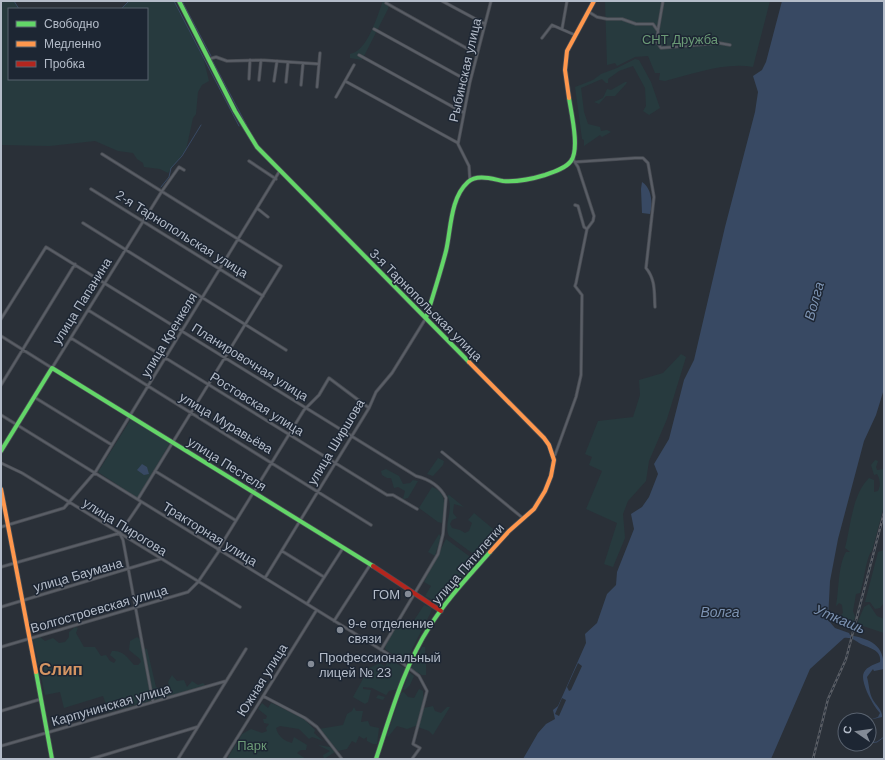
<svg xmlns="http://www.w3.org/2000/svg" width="885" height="760" font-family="Arial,sans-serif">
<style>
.green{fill:#273a3e}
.water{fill:#384963}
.pier{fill:#2a3038}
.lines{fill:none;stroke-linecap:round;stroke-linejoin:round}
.stream{stroke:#384963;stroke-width:1}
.street-casing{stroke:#484c53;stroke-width:3.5}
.fast-casing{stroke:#484c53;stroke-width:5.5}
.slow-casing{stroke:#484c53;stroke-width:5.5}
.jam-casing{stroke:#484c53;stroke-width:5.5}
.street{stroke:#5a5e66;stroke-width:2}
.fast{stroke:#63d668;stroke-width:4}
.slow{stroke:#ff974d;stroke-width:4}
.jam{stroke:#b3261e;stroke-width:4}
.rail-casing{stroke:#595d64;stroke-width:2.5}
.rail{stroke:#1d2633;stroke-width:1;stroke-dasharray:3;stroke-linecap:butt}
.poi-dot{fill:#848b96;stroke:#1d2633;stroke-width:1.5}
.labels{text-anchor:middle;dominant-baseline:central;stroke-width:3;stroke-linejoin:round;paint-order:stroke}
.park-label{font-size:13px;fill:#6b9a76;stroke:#1d2633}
.street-label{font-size:13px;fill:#b4bcc9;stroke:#1d2633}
.poi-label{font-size:13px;fill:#b4bcc9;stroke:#1d2633;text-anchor:start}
.water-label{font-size:14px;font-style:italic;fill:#7c92b1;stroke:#1d2633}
.district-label{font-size:17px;font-weight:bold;fill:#d59563;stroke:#1d2633}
</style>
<rect width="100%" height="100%" fill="#2a3038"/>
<path class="green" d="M1 1H14L19 9H9V79H147V9H121L129 1H174L203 57 209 81 202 85 198 92 196 114 193 118 186 150 168 173 160 169 144 167 143 163 137 159 133 153 118 151 95 141 50 146 1 145Z
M383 1H389L388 9 362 60 350 58V54C368 51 377 16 383 1Z
M605 1H770L753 67C724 62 694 74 665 81L659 80 660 73H655L648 56 635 57 617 66 615 63 607 65Z
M635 59 639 60 651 82 660 108 649 115 643 111 646 106 645 88 633 66 619 71 608 79V83H606L602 79 581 88 584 112 588 124 600 127 601 131 607 130 611 132 602 137 600 135 584 146V140L582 139 575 87 593 80 601 74 617 68Z
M625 82H627L626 84 615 96H606L599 104 594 102 603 98 607 89 611 90Z
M681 354 686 357 667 419 649 461 646 481 628 501 623 514 625 538 613 567 604 564 617 523 586 509 602 471 589 465 592 457 585 454 598 421 633 417 640 395 639 380 663 373Z
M131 419 170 443 138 497H136L98 472Z
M438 458 444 461 443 465 433 476 427 474Z
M875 460 878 461 876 467 877 470 884 469V506L872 551C866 556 864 583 860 593L856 594 853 611 855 617 852 626 838 618 843 613 842 605 839 603 836 606C839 591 838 565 846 552H850L845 548C851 525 852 495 869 478L874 480V492L878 491C881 485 880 479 877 474L874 475 871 465Z
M386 469 399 476 403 484 410 483 413 480 418 481 408 498 403 499 405 491 398 487 394 488 391 478H387L382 475 381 471Z
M432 487C449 493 444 509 442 523L438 522 419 508Z
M449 495 464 507 454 504 453 513 457 518 452 520 450 524 452 528 460 530 465 533 469 531 472 523 468 520 474 513 498 533 481 556H476L449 536C443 525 455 507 447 496Z
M439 534 441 537 435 556 428 552Z
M446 539 473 559V565L442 603 437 602 425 596 431 586 424 582Z
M884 550 883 603 884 611 883 604 880 608 875 609 870 602H865L878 552Z
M869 604 877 616 884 619V633L860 625 856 626 864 607Z
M424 605 432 608 430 614 409 655 404 661 401 660 385 649 386 643 400 621 411 625Z
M75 627 78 628 76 633 84 647H95L101 656 106 655 110 661 114 663 116 660 110 655 112 651C123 650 127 657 134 665H138L141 662 140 659 129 650 130 641 137 637 141 640 143 648 147 649 156 687 163 690 164 688 170 689 168 682 172 675 177 681 184 680 187 687 192 681 198 685 203 683 206 686 109 712 103 696 64 708 60 692 45 695 33 639 40 637 45 641 53 638 59 643 65 642 69 637V632Z
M422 647H425C426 653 424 655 423 660L426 664V675H422L411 669Z
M389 659 406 669 398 689 389 691 383 700 376 698 378 695 385 697 386 695 372 688 363 687V689L371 690 368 702 365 704 353 697 369 668 380 663 385 667Z
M409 672 414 676 410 685 405 690 403 689Z
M419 689 423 691 424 708 433 706 435 711 441 713 447 707H450L433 735 429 731 415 726 407 729 397 726 388 737 387 735 401 693 404 692 408 697 414 698Z
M262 703 268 708 271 703 274 704 304 719 315 730 314 733 323 741 312 737 309 739 299 729 280 726 276 728C278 736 284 741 292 743L294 737 307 745 306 750H301L297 753 306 759H227L242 734 251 729 262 733 267 731 266 728 269 724 264 723 263 719H266L267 716 258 709Z
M354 707 356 711H363L361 722 368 721 370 726 379 728 377 744H373L367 741V737L364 739 359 736 356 743 352 741 347 749 338 751 319 729 343 725 347 714 352 711Z
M318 745 330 747 335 752 324 759 323 755 330 751Z"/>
<path class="water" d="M782 1H884V389L876 415 864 441 838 539 830 581 828 620 835 628 849 633 850 635C871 640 884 644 884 669L874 671 873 669 867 677C869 684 869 693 873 700 876 705 883 711 882 717L869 720 878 717 880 713C874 706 871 700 867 692 860 674 861 669 880 662 882 650 869 648 861 644 855 641 852 637 844 638L810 669 771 759H523L538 733 546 724 555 719 553 710 558 706 586 643 585 634 597 623 607 594 616 585 617 572 634 529 631 514 642 507 649 497 658 474 654 464 669 439 684 380 694 360 725 227 755 112 758 92 753 76 762 70 766 62Z
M642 182C652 188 653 205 650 214L642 213 641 189Z
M142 464 147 467 149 474 144 475 137 470Z"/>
<path class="pier" d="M578 663 582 666 571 690 569 691 567 687Z
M562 698 566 700 559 716 555 714Z"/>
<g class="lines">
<path class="stream" d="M14 1 19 9
M174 1 239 126
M182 1 211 56
M121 9 129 1
M212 60 247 126
M161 187 169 177 171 168 182 156 201 125
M869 743 877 742 884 737"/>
<g class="street-casing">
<path id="street" d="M442 1 485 24
M386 3 477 54
M589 12 597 17 607 19H622L636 24H653L658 31 657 42 661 48 719 43 730 45
M374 29 470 82
M562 29 567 1
M658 30 663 1
M542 38 552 25 575 35
M359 55 464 113
M209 59 216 57 227 61 261 60 319 64
M249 79 250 60
M259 80 261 60
M274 81 277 61
M345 81 458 143
M286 82 288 62
M301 85 303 63
M317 87 320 53
M336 97 354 65
M102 154 281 266 138 499
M249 161 276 179
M575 162 635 158H643L648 163 654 197 646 268C656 280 654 293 655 307
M470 181 469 166 458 144 470 82 491 1
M91 189 263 296
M575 205 578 206 584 227 587 229
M258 209 268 217
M83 223 286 350
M88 310 387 495H393L417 509
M1 319 46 247 416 476C428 479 440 486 446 498L443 534 438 554 381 650
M1 336 52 368 162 191 179 167 184 170
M71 338 371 525
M1 385 75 264
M34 397 112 445
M1 415 401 662 419 676 427 691 413 744 420 748 412 759
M442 452 524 519
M555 455 576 397 581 375 582 295 575 286 576 283 587 229 593 221 594 216 578 167 573 159
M1 463 22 473 240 607
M155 471 235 520
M1 527 64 508 96 471 279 172
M120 533 141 502
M120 534 123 540 153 702
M218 550 304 410 319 395 329 378 369 408
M282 551 324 577
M1 567 120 533
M265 578 369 408 376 392 392 373 426 318
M307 604 343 548
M1 607 160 559
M334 621 370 565
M1 647 188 592 198 582 219 551
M263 696 305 718 317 727 342 759
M1 711 41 699
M1 746 226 681
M91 759 197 727
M178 759 246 649
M224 759 316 611"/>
</g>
<g class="fast-casing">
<path id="fast" d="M179 1 235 111 257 147 469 362
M426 318C433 296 440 274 446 251 451 230 450 198 468 182 477 174 492 179 503 181 517 182 532 179 545 175 554 172 566 168 571 161 580 149 571 112 569 98
M1 451 52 368 373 566
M36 672 52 759
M376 759C391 714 404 666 430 626 447 599 469 576 490 552"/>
</g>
<g class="slow-casing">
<path id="slow" d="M569 98 565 70 567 51 594 1
M469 362 544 438 549 445 554 460 551 476 545 491 534 509 509 531 490 552
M1 489 36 672"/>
</g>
<g class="jam-casing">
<path id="jam" d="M373 566 441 611"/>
</g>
<use href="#street" class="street"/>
<use href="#fast" class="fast"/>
<use href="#slow" class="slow"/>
<use href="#jam" class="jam"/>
<g class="rail-casing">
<path id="rail" d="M813 759 828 699 846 659 884 513"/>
</g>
<use href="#rail" class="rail"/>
</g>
<g class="poi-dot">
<circle cx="408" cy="594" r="4"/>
<circle cx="340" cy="630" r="4"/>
<circle cx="311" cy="664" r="4"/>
</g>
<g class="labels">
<g class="park-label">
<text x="680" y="39">СНТ Дружба</text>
<text x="252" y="745">Парк</text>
</g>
<g class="street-label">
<text transform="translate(465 70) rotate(-77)">Рыбинская улица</text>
<text transform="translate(182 234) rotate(32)">2-я Тарнопольская улица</text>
<text transform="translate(82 301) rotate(-58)">улица Папанина</text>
<text transform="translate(426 305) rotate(45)">3-я Тарнопольская улица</text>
<text transform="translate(169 335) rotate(-59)">улица Кренкеля</text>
<text transform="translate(250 362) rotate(32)">Планировочная улица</text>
<text transform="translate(257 404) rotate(32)">Ростовская улица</text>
<text transform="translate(226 423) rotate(31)">улица Муравьёва</text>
<text transform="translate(336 442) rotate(-59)">улица Ширшова</text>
<text transform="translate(227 464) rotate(32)">улица Пестеля</text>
<text transform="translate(125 527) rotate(32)">улица Пирогова</text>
<text transform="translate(210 534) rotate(32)">Тракторная улица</text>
<text transform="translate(468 564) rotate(-49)">улица Пятилетки</text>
<text transform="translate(78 575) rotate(-16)">улица Баумана</text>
<text transform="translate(99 609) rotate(-16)">Волгостроевская улица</text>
<text transform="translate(262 680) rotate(-58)">Южная улица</text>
<text transform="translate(111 705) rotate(-16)">Карпунинская улица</text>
</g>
<g class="poi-label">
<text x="400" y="594" text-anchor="end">ГОМ</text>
<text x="348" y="623">9-е отделение<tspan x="348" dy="15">связи</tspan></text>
<text x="319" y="657">Профессиональный<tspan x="319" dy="15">лицей № 23</tspan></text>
</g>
<g class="water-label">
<text transform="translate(814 301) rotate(-74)">Волга</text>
<text x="720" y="612">Волга</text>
<text transform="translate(840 619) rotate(23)">Уткашь</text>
</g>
<g class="district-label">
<text x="61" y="669">Слип</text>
</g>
</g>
<rect width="885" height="760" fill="none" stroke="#b4bcc9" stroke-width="4"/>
<rect x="8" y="8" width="140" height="72" fill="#1d2633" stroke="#59626f"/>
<rect x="16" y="21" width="20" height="6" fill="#63d668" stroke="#59626f"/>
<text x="44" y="28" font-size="12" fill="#b4bcc9">Свободно</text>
<rect x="16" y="41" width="20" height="6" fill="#ff974d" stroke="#59626f"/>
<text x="44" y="48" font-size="12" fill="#b4bcc9">Медленно</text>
<rect x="16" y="61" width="20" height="6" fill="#b3261e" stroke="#59626f"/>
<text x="44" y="68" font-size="12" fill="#b4bcc9">Пробка</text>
<g transform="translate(857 732) rotate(283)"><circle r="19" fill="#1d2633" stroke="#59626f"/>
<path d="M0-3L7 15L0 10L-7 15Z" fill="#848b96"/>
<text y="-6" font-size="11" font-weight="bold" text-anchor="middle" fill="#b4bcc9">С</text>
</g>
</svg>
